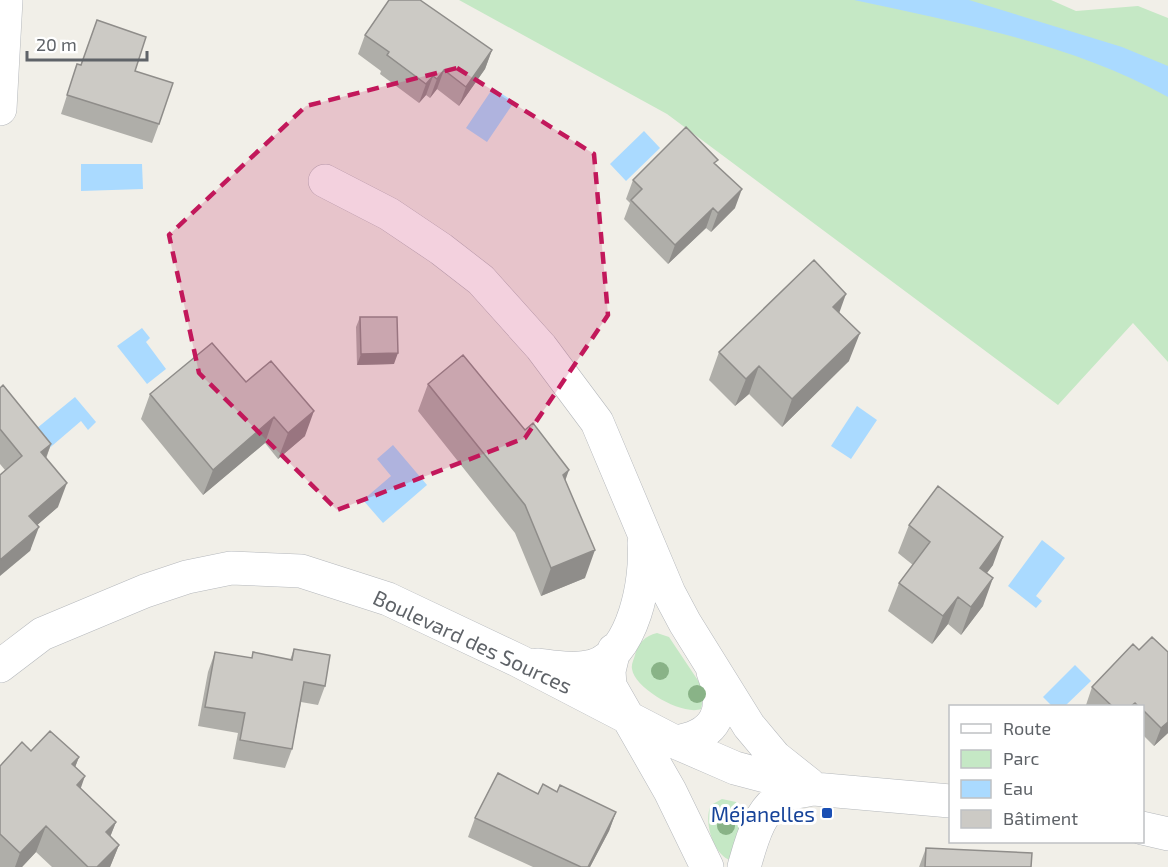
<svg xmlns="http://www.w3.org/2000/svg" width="1168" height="867" font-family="'Exo 2',sans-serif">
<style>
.green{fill:#c5e8c5}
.water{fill:#aadaff}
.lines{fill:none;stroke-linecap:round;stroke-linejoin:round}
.street-casing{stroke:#b5b8bc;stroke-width:34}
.street{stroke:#fff;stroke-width:33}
.tree{fill:#89b387}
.wall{fill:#afaea9}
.shaded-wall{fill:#8f8d8a}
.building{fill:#cccac5;stroke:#8f8d8a;stroke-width:1.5}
.marked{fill:#c2185b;fill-opacity:0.2;stroke:#c2185b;stroke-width:4.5;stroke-dasharray:12 8;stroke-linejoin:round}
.transit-dot{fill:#1a4fb4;stroke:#fff;stroke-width:2}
.labels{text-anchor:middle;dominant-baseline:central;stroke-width:6;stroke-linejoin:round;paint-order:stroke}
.street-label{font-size:21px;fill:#5f6368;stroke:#fff}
.transit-label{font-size:21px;fill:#164399;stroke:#fff;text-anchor:end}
</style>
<rect width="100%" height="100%" fill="#f1efe8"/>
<path class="green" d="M459 0H1051L1076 11 1138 6 1168 18V362L1133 323 1058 405 667 114Z
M657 633 669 637 705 691 701 709C683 716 635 689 632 669 631 664 634 659 635 655 638 643 645 636 657 633Z
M722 799 736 802C748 820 737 842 730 860 713 854 703 820 711 805Z"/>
<path class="water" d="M854 0H969L1122 47 1168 66V97C1076 45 957 22 854 0Z
M493 88 514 102 487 142 466 128Z
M644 131 660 148 626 181 610 164Z
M81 164H142L143 189 81 191Z
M142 328 150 338 146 342 166 369 147 384 117 346Z
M75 397 96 422 88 430 81 421 46 451 31 433Z
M857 406 877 420 851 459 831 446Z
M393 445 427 485 383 523 363 500 391 476 377 459Z
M1042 540 1065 558 1036 596 1042 601 1036 608 1008 586Z
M1075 665 1091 681 1065 706H1052L1043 697Z"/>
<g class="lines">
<g class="street-casing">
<path id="street" d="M0 109 6 0
M325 181 389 214 441 249 481 280 541 347 597 422 669 593 685 623 749 726 775 757 809 784
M614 650 609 671 610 686 670 791 707 867
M537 665C554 667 575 671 593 666 634 653 647 580 644 543
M0 666 42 634 145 591 187 577 231 568 301 571 388 599 519 661 675 742 735 768 814 789 950 801
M675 742C717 736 728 710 713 672
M1142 828 1168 834
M744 867C751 843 760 805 786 795 795 791 805 791 814 789"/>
</g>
<use href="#street" class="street"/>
</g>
<g class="tree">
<circle cx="660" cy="671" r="9"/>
<circle cx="697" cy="694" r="9"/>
<circle cx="726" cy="826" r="9"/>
</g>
<path class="wall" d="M365 35 492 50 485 69 459 106 437 89 430 98 426 95 419 103 380 74 381 71 358 54Z
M77 64 135 71 159 124 152 143 61 114Z
M716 164 735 208 711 232 706 228 668 264 624 219 630 203 626 199 633 180Z
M839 313 849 361 782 427 749 394 735 406 709 380 719 352Z
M360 317 394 364 357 365 356 327Z
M246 382 305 436 278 459 265 443 203 495 141 419 150 394Z
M428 384 565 480 585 578 541 596 515 533 418 411Z
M0 388 51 444 46 459 58 507 37 525 30 551 5 470 0 464Z
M909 525 993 565 987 573 983 606 961 635 948 624 932 644 888 611 899 583 913 565 898 553Z
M1133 644 1168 733 1154 746 1143 735V706H1087L1086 705 1092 687Z
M294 649 325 686 318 705 301 702 292 749 285 768 233 759 238 733 198 726 208 672 215 652 251 658 290 660Z
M31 751 79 757 75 767 81 789 116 822 110 837 119 845 110 867H52L36 852 22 867H0V766Z
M557 792 616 812 609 831 590 867H533L468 837 475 818 538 794Z
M926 848 1031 867H919Z"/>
<path class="shaded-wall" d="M492 50 485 69 459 106 466 87Z
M444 70 437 89 430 98 437 79Z
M433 76 426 95 419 103 426 84Z
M742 189 735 208 711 232 718 213Z
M713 208 706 228 668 264 675 245Z
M846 294 836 322 833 307Z
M860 333 849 361 782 427 792 399Z
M398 353 394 364 357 365 361 354Z
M759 366 749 394 735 406 746 379Z
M314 411 305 436 278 459 288 433Z
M274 417 265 443 203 495 213 470Z
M51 444 42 468 41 452Z
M569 470 559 498 563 475Z
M67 483 58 507 20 540 29 516Z
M39 527 30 551 0 576V560Z
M1003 537 993 565 969 596 980 568Z
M595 550 585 578 541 596 551 568Z
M993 578 983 606 961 635 971 607Z
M958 597 948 624 932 644 943 616Z
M1168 722V733L1154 746 1161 728Z
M79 757 69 783 72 764Z
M85 776 76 802 77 785Z
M616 812 609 831 590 867H588Z
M116 822 106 847V832Z
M46 826 36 852 22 867H15L20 853Z
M119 845 110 867H97Z"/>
<path class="building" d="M389 0H420L492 50 466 87 444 70 437 79 433 76 426 84 387 55 389 52 365 35Z
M97 20 146 37 135 71 173 83 159 124 67 95 77 64 81 65Z
M686 127 718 160 714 163 742 189 718 213 713 208 675 245 631 200 642 189 633 180Z
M814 260 846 294 833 307 860 333 792 399 759 366 746 379 719 352Z
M360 317H397L398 353 361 354Z
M212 343 246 382 271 361 314 411 288 433 274 417 213 470 150 394Z
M463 355 525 430 533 423 569 470 563 475 595 550 551 568 525 505 428 384Z
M3 385 51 444 41 452 67 483 29 516 39 527 0 560V475L22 456 0 429V388Z
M938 486 1003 537 980 568 993 578 971 607 958 597 943 616 899 583 930 542 909 525Z
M1152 637 1168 652V722L1161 728 1143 710V706H1138L1135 703 1131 706H1112L1092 687 1133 644 1139 650Z
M294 649 330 655 325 686 304 682 292 749 240 740 245 713 205 707 215 652 252 658 253 652 292 660Z
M50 731 79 757 72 764 85 776 77 785 116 822 106 832 119 845 97 867H88L46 826 20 853 0 834V766L22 742 31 751Z
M498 773 538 794 543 784 557 792 560 785 616 812 588 867H581L475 818Z
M926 848 1032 853 1031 867H925Z"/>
<path class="marked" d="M457 68 594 154 608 315 525 438 337 510 199 373 169 235 306 106Z"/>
<rect class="transit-dot" x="821" y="807" width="12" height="12" rx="3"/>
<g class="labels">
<g class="street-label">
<text transform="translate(473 641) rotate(25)">Boulevard des Sources</text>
</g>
<g class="transit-label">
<text x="815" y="813">Méjanelles</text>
</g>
</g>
<rect x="949" y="705" width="195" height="138" fill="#ffffff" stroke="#bfc1c3" stroke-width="1.5"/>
<rect x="961" y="724" width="30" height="9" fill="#ffffff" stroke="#bfc1c3" stroke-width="1.5"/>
<text x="1003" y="735" font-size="18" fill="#5f6368">Route</text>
<rect x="961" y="750" width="30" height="18" fill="#c5e8c5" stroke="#bfc1c3" stroke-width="1.5"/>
<text x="1003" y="765" font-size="18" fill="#5f6368">Parc</text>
<rect x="961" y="780" width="30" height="18" fill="#aadaff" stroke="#bfc1c3" stroke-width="1.5"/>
<text x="1003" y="795" font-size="18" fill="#5f6368">Eau</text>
<rect x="961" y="810" width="30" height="18" fill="#cccac5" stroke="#bfc1c3" stroke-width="1.5"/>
<text x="1003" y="825" font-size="18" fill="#5f6368">Bâtiment</text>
<path d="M27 51v9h120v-9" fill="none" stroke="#5f6368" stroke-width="3"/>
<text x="36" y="51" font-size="18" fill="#5f6368" stroke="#ffffff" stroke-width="4.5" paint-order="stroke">20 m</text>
</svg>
